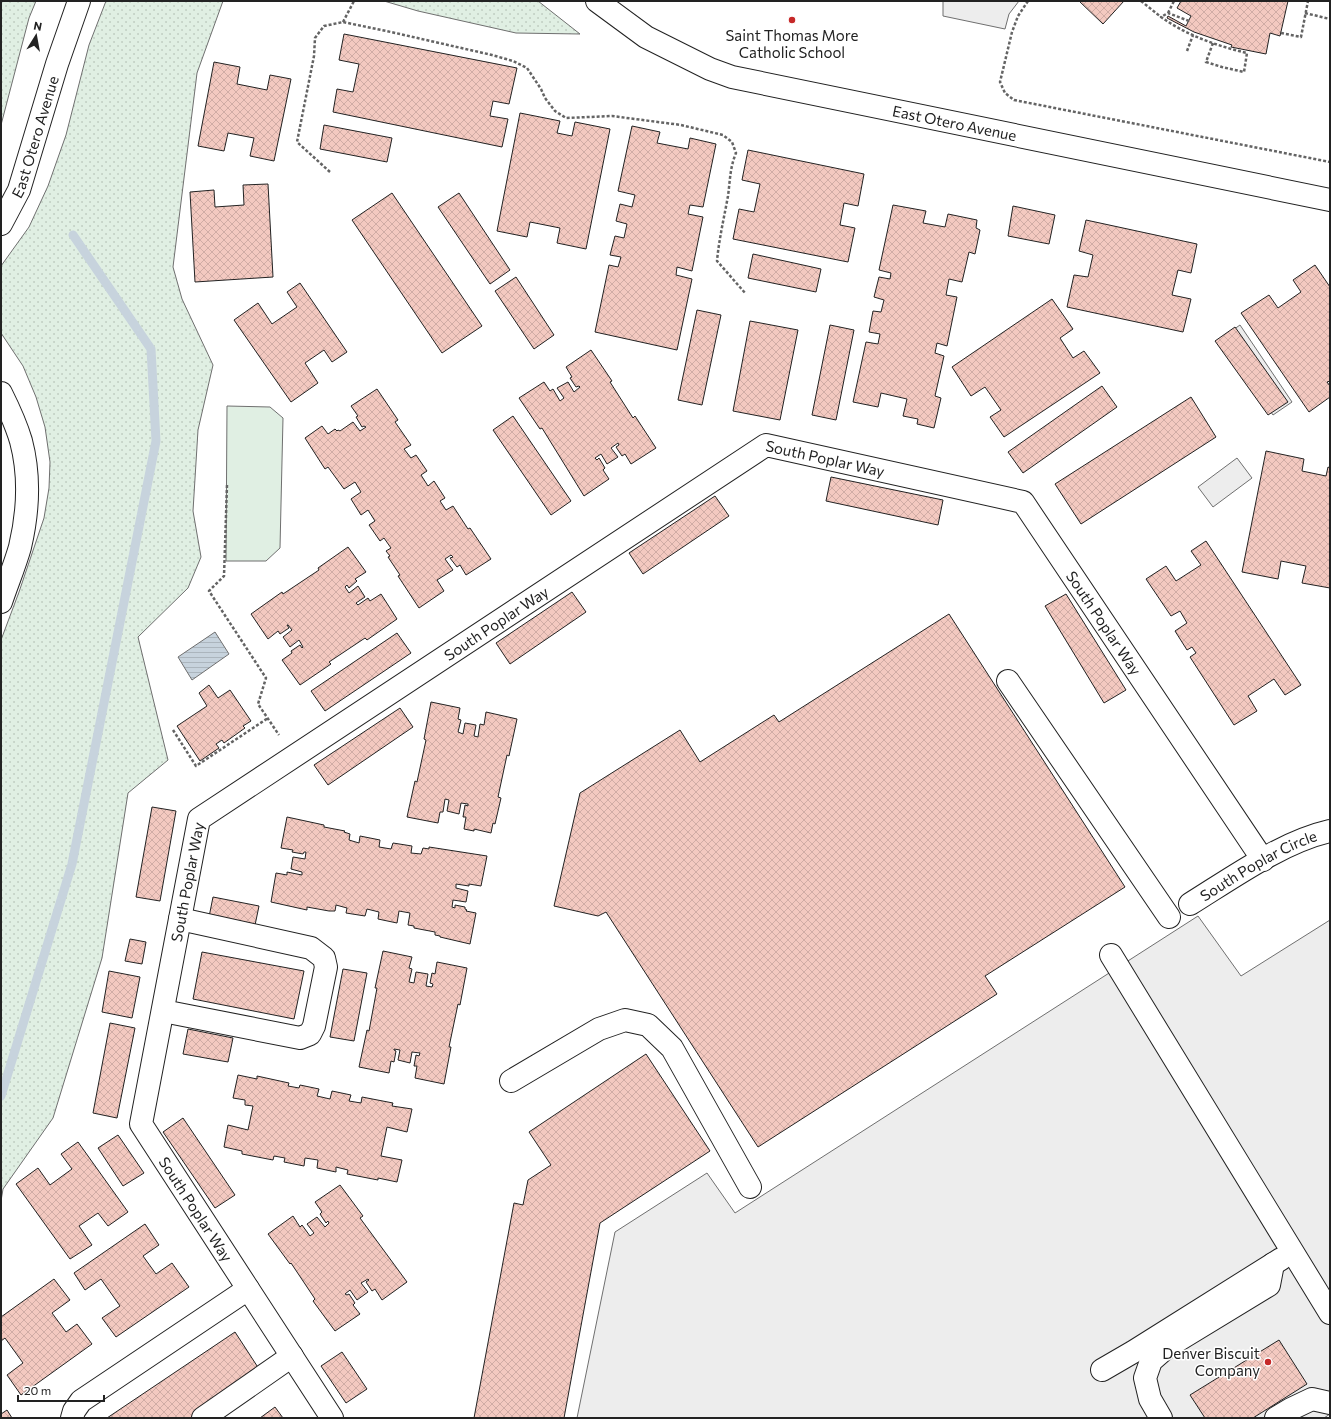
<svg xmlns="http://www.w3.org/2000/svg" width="1331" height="1419" font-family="Commissioner,sans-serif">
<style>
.grass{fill:url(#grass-dots);stroke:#6f6f6f}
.pitch{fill:#e0efe3;stroke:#6f6f6f}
.parking{fill:#ededed;stroke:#6f6f6f}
.water{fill:url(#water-rules);stroke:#6f6f6f}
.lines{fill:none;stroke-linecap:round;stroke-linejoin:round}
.stream{stroke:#c7d3dd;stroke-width:9}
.building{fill:url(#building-cross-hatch);stroke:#222}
.minor-casing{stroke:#222;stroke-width:24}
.path{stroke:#646464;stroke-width:2.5;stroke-dasharray:3 2;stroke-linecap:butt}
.minor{stroke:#fff;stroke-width:22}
.poi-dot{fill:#c62828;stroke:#fff;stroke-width:1.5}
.labels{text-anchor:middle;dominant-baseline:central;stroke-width:3;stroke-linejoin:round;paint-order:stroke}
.poi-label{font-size:15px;fill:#222;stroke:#fff}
.street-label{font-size:15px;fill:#222;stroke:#fff}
</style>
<defs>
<pattern id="grass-dots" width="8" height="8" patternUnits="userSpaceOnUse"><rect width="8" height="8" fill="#e0efe3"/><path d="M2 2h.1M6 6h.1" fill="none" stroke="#c0cdc2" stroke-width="1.8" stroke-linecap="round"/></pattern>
<pattern id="water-rules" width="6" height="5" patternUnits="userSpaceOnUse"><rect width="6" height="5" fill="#c7d3dd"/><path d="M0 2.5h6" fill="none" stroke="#abb5bd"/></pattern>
<pattern id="building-cross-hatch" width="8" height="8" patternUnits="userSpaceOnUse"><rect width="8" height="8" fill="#f3c9c0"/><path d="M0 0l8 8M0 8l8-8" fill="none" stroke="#d0aca5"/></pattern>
</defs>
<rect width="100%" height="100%" fill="#fff"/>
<path class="grass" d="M1 1H36L29 18 1 125Z
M106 1H223L197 73 173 267 182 299 213 365 198 430 193 511 201 557 188 588 138 637 168 760 128 793 102 958 53 1118 3 1189 1 1201V640L19 592 44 518 49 488 50 462 45 427 36 397 23 366 1 333V266L29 227 48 186 66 135 89 45Z
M384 1H538L580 34 516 33 418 11Z"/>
<path class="pitch" d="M227 406 270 407 283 418 280 548 266 561H226Z"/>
<path class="parking" d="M943 1H1019L1009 14 1005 29 943 16Z
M1240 325 1292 402 1273 415 1220 339Z
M1237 458 1252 478 1213 507 1198 487Z
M1198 916 1241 976 1330 920V1414L1324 1418H577L615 1232 707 1173 735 1213Z"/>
<path class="water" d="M215 632 229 654 192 680 178 657Z"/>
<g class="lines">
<path class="stream" d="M1 1096 72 864 156 441 151 349 73 235"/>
</g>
<path class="building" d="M1079 1H1124L1103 24Z
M1181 1H1288L1280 36 1270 33 1266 54 1231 47 1232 45 1194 32 1167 18 1168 16 1186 26 1191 16 1177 8Z
M344 34 517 68 509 104 493 101 490 116 508 119 502 147 333 112 337 89 353 92 359 64 339 60Z
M214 62 240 67 237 84 267 90 270 75 291 79 274 161 250 156 254 138 228 133 224 151 198 146Z
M520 113 560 121 557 133 572 136 575 122 610 129 586 249 557 243 560 228 530 222 527 237 497 231Z
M324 125 392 138 387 162 320 149Z
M632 126 660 132 657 143 688 149 690 138 716 144 703 207 690 205 688 214 703 217 692 271 677 267 676 275 692 279 677 350 595 332 609 265 618 267 621 257 610 255 615 236 624 238 627 224 616 221 620 204 632 207 635 195 618 191Z
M748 150 864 174 858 206 844 203 840 225 855 228 848 262 733 239 739 209 754 212 760 184 742 180Z
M268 184 273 277 195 282 190 192 214 190 215 207 244 205 243 185Z
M392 193 482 326 442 353 352 220Z
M459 193 510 270 490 284 438 207Z
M893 205 926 211 923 223 945 227 948 214 977 220 976 228 980 230 975 254 969 252 962 282 949 279 946 295 957 297 947 346 937 343 935 353 944 356 935 396 941 398 934 428 917 424 918 419 903 416 907 399 881 393 878 407 853 402 866 342 878 344 880 334 869 332 873 311 881 312 884 300 874 297 879 277 890 279 891 273 879 270Z
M1013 206 1055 215 1049 244 1008 236Z
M1086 220 1197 244 1191 273 1178 270 1172 295 1191 299 1183 332 1067 307 1074 275 1088 277 1093 255 1079 251Z
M753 254 821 269 816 292 748 278Z
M1315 265 1330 287V381L1327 382 1330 386V397L1309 412 1241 313 1269 295 1278 308 1301 292 1293 280Z
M516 277 554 335 534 349 495 291Z
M300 283 347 352 332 362 324 350 305 363 318 383 291 402 234 320 258 303 272 324 297 307 287 292Z
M1052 299 1073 329 1060 338 1073 358 1084 351 1100 373 1004 437 990 417 1001 410 985 387 971 396 952 367Z
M697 310 721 315 702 405 678 400Z
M750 321 798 330 780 420 733 411Z
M830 325 854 330 836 420 812 415Z
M1235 327 1288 402 1268 415 1215 341Z
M591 350 612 381 610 382 633 418 635 416 656 448 631 464 625 454 622 456 616 447 619 445 618 443 611 448 618 457 607 464 601 454 595 458 597 460 599 458 605 468 603 470 609 479 584 496 542 428 540 429 519 398 544 382 550 391 553 389 560 401 564 398 557 388 568 382 574 392 580 387 579 386 576 387 570 378 572 377 566 367Z
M1102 386 1117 407 1023 473 1008 452Z
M377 389 398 420 395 422 411 445 404 449 411 458 416 455 427 471 421 475 428 486 434 481 445 498 440 501 446 510 453 506 468 529 470 528 491 559 466 575 460 565 457 567 450 558 453 557 451 555 445 559 453 570 437 580 444 591 419 608 398 576 400 575 388 557 390 556 386 551 391 548 384 538 380 541 369 525 375 521 368 510 361 515 351 499 361 492 355 482 344 489 328 467 325 469 305 438 322 426 328 434 335 429 337 431 338 430 340 431 353 422 360 431 366 427 364 426 362 427 356 417 358 416 351 406Z
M1191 397 1216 437 1081 524 1055 484Z
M513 416 571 501 551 515 493 430Z
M1266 451 1304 459 1302 471 1326 476 1328 467 1330 468V588L1302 583 1306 566 1281 561 1278 579 1242 572Z
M831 477 943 500 938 525 826 501Z
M715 496 729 516 643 574 629 553Z
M1206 541 1301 685 1285 695 1274 679 1248 696 1257 711 1234 725 1190 657 1196 653 1192 647 1187 650 1175 631 1187 623 1180 611 1171 616 1146 579 1166 566 1176 581 1201 565 1191 551Z
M348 547 366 572 355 579 357 581 349 588 347 585 345 587 349 593 358 586 365 597 356 603 358 605 368 598 370 601 381 594 397 619 367 640 365 638 329 662 331 664 300 685 282 660 292 653 291 651 300 645 302 648 303 647 299 640 290 647 283 637 292 630 288 625H287L289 628 280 634 278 631 268 639 251 614 282 592 283 594 319 570 318 568Z
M572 592 586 612 510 664 496 643Z
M1066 594 1126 690 1104 703 1045 606Z
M949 614 1125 887 985 976 997 994 758 1147 606 912 598 916 554 906 580 793 680 730 700 762 774 715 779 722Z
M397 633 411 653 325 711 311 691Z
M209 685 218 698 230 690 251 721 243 726 245 728 224 743 222 740 216 744 219 748 200 761 177 726 207 706 199 693Z
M431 702 460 708 458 719 461 720 458 732 463 734 465 723 476 725 474 736 478 737 480 724 484 725 486 712 517 719 509 756 507 755 498 797 501 798 495 824 493 823 491 833 474 829V831L464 829 466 817H463L465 805 468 806V804L461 803 459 814 447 811 449 800 445 799 443 812H440L438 823 407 817 415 781 417 782 426 740 424 739Z
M400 708 413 727 328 785 314 765Z
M152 807 176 811 160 901 136 897Z
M287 817 324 825V827L345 831 344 832 350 834 349 840 359 843 360 836 380 840 379 847 391 849 393 843 412 846 411 853 421 854 423 848 429 849V847L487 856 481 886 469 884V886L456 884V888L468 891 466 902 453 900 452 907 455 908V905L465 907V909L467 910 466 911 476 913 470 944 440 937V936L435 935V932L414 928V926L408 925 410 913 399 911 397 923 378 919 379 912 367 909 365 916 346 913 347 908 336 905 335 911H329L307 907V910L271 902 276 873 287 875V872L302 875V872L291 869 293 857 305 859 306 852H304L303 854 292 852 293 850 281 848Z
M213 897 259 906 254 930 208 922Z
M130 939 146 942 142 964 125 961Z
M383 951 412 957 409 968 412 969 409 982 414 983 416 972 428 974 426 986 432 987 433 984 430 983 432 973 435 974 437 962 467 968 460 1005 458 1004 449 1047H451L444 1084 415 1078 417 1066H414L416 1055 419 1056 420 1053 412 1052 410 1063 398 1060 400 1050 394 1049V1050L396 1051 394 1062 391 1061 389 1073 359 1067 367 1030 369 1031 377 988H375Z
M202 952 304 971 294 1019 193 999Z
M343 969 367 973 354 1041 330 1037Z
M109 971 140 977 132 1018 102 1012Z
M110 1023 135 1028 117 1118 93 1113Z
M188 1029 233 1038 228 1062 183 1054Z
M646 1054 710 1151 600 1223 564 1418H474L514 1203 523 1205 528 1180 551 1165 529 1132Z
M238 1075 257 1079V1076L289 1083 288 1086 299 1088 300 1085 319 1089 317 1096 330 1099 332 1091 351 1095 349 1101 361 1103 362 1097 393 1103 392 1106 412 1109 407 1132 387 1127 381 1156 402 1160 397 1182 378 1178V1180L347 1174 348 1170 336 1167V1172L317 1168 318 1160 305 1158 304 1166 284 1162 285 1158 274 1156 273 1160 242 1154V1151L224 1147 228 1125 248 1130 253 1106 245 1105V1100L233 1098Z
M183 1118 235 1195 215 1208 163 1132Z
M118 1135 144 1173 123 1186 98 1148Z
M78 1142 128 1212 108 1226 98 1213 79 1226 92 1245 70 1259 16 1184 38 1168 50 1185 72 1169 61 1154Z
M340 1185 363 1216 360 1218 407 1282 382 1300 375 1289 372 1291 366 1282 369 1280 368 1279 361 1283 368 1292 357 1300 350 1290 345 1294 347 1295 349 1294 355 1303 353 1305 360 1314 335 1331 313 1301 315 1299 291 1263 290 1264 268 1234 293 1216 300 1227 302 1225 310 1236 314 1233 307 1224 317 1217 325 1227 329 1223 328 1221 326 1223 320 1214 322 1212 315 1202Z
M145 1224 159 1245 143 1256 156 1274 172 1263 189 1287 116 1337 102 1318 120 1306 101 1279 85 1290 74 1273Z
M54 1279 70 1300 52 1313 66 1332 77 1324 92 1344 21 1395 7 1375 23 1363 5 1338 1 1341V1317Z
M235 1332 261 1372 192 1418H107Z
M1279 1340 1307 1384 1253 1418H1205L1190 1395Z
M342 1352 367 1389 346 1403 321 1366Z
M275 1407 283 1418H260Z
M7 1410 12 1418H1V1414Z"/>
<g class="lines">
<g class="minor-casing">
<g id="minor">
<path id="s1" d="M597 1 646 37 710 69 732 77 1330 200"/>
<path id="s2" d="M1 224 19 190 57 64 79 1"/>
<path d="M1 393C9 409 16 424 21 441 30 475 28 513 20 547 15 565 7 584 1 602"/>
<path d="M1008 681 1169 917"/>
<path id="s3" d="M1190 904C1232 878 1282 842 1330 831"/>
<path d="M1111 955 1330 1313"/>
<path d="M163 1011 300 1038 310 1034 314 1026 326 967 324 958 311 948 180 919"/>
<path d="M511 1081 599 1029 625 1020 648 1025 672 1048 750 1187"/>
<path d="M1102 1370 1133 1352 1281 1259"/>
<path d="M72 1418 74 1411 81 1401 248 1289"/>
<path d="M203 1418 292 1356"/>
<path id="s4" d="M332 1418 141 1124 199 819 766 445 1023 502 1263 860"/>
<path d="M1161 1418 1150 1399 1145 1378 1151 1361 1167 1347 1269 1285 1273 1264"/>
<path d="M1276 1418 1291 1409 1312 1399 1330 1403"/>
</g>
</g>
<path class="path" d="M1028 1 1018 16 1012 32 1000 82 1005 93 1014 100 1330 162
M1141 1 1161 17
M1168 13 1174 1
M1305 13 1330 19
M1189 21 1168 13 1161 17C1186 35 1217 46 1247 53L1244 72 1222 67 1206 62 1213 43
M343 22 354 1
M1281 33 1301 37 1308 1
M1187 51 1193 35
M330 172 297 142 314 56 315 38 324 26 343 22 391 32 492 55 513 61 527 68 541 89 545 98 555 111 566 118 612 116 681 125 723 135 732 142 736 153C730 167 730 181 728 196 724 218 719 239 717 261L746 294
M227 485 224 576 209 591 266 678 258 704 279 735
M173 730 196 766 268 718"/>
<use href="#minor" class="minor"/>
</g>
<g class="poi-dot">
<circle cx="792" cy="20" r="4"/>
<circle cx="1268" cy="1362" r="4"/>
</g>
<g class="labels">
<g class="poi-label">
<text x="792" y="35">Saint Thomas More<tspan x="792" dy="17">Catholic School</tspan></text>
<text x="1260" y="1353" text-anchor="end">Denver Biscuit<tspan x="1260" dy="17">Company</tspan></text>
</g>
<g class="street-label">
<text stroke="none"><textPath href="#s1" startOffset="383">East Otero Avenue</textPath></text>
<text stroke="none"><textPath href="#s2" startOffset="94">East Otero Avenue</textPath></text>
<text stroke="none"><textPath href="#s4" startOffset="1401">South Poplar Way</textPath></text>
<text stroke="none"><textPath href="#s4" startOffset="1017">South Poplar Way</textPath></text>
<text stroke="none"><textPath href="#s4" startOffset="1749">South Poplar Way</textPath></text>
<text stroke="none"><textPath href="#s3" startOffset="79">South Poplar Circle</textPath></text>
<text stroke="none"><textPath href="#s4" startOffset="597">South Poplar Way</textPath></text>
<text transform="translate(196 1209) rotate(57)">South Poplar Way</text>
</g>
</g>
<rect width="1331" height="1419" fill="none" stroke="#222222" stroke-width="4"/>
<g transform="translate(36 36) rotate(11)" stroke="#ffffff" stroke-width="3" paint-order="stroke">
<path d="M0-3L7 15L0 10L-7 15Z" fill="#222222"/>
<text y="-6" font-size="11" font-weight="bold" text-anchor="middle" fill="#222222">N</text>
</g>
<path d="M18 1395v6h86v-6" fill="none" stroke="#222222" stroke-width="2"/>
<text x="24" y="1395" font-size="12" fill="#222222" stroke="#ffffff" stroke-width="3" paint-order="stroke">20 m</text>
</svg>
